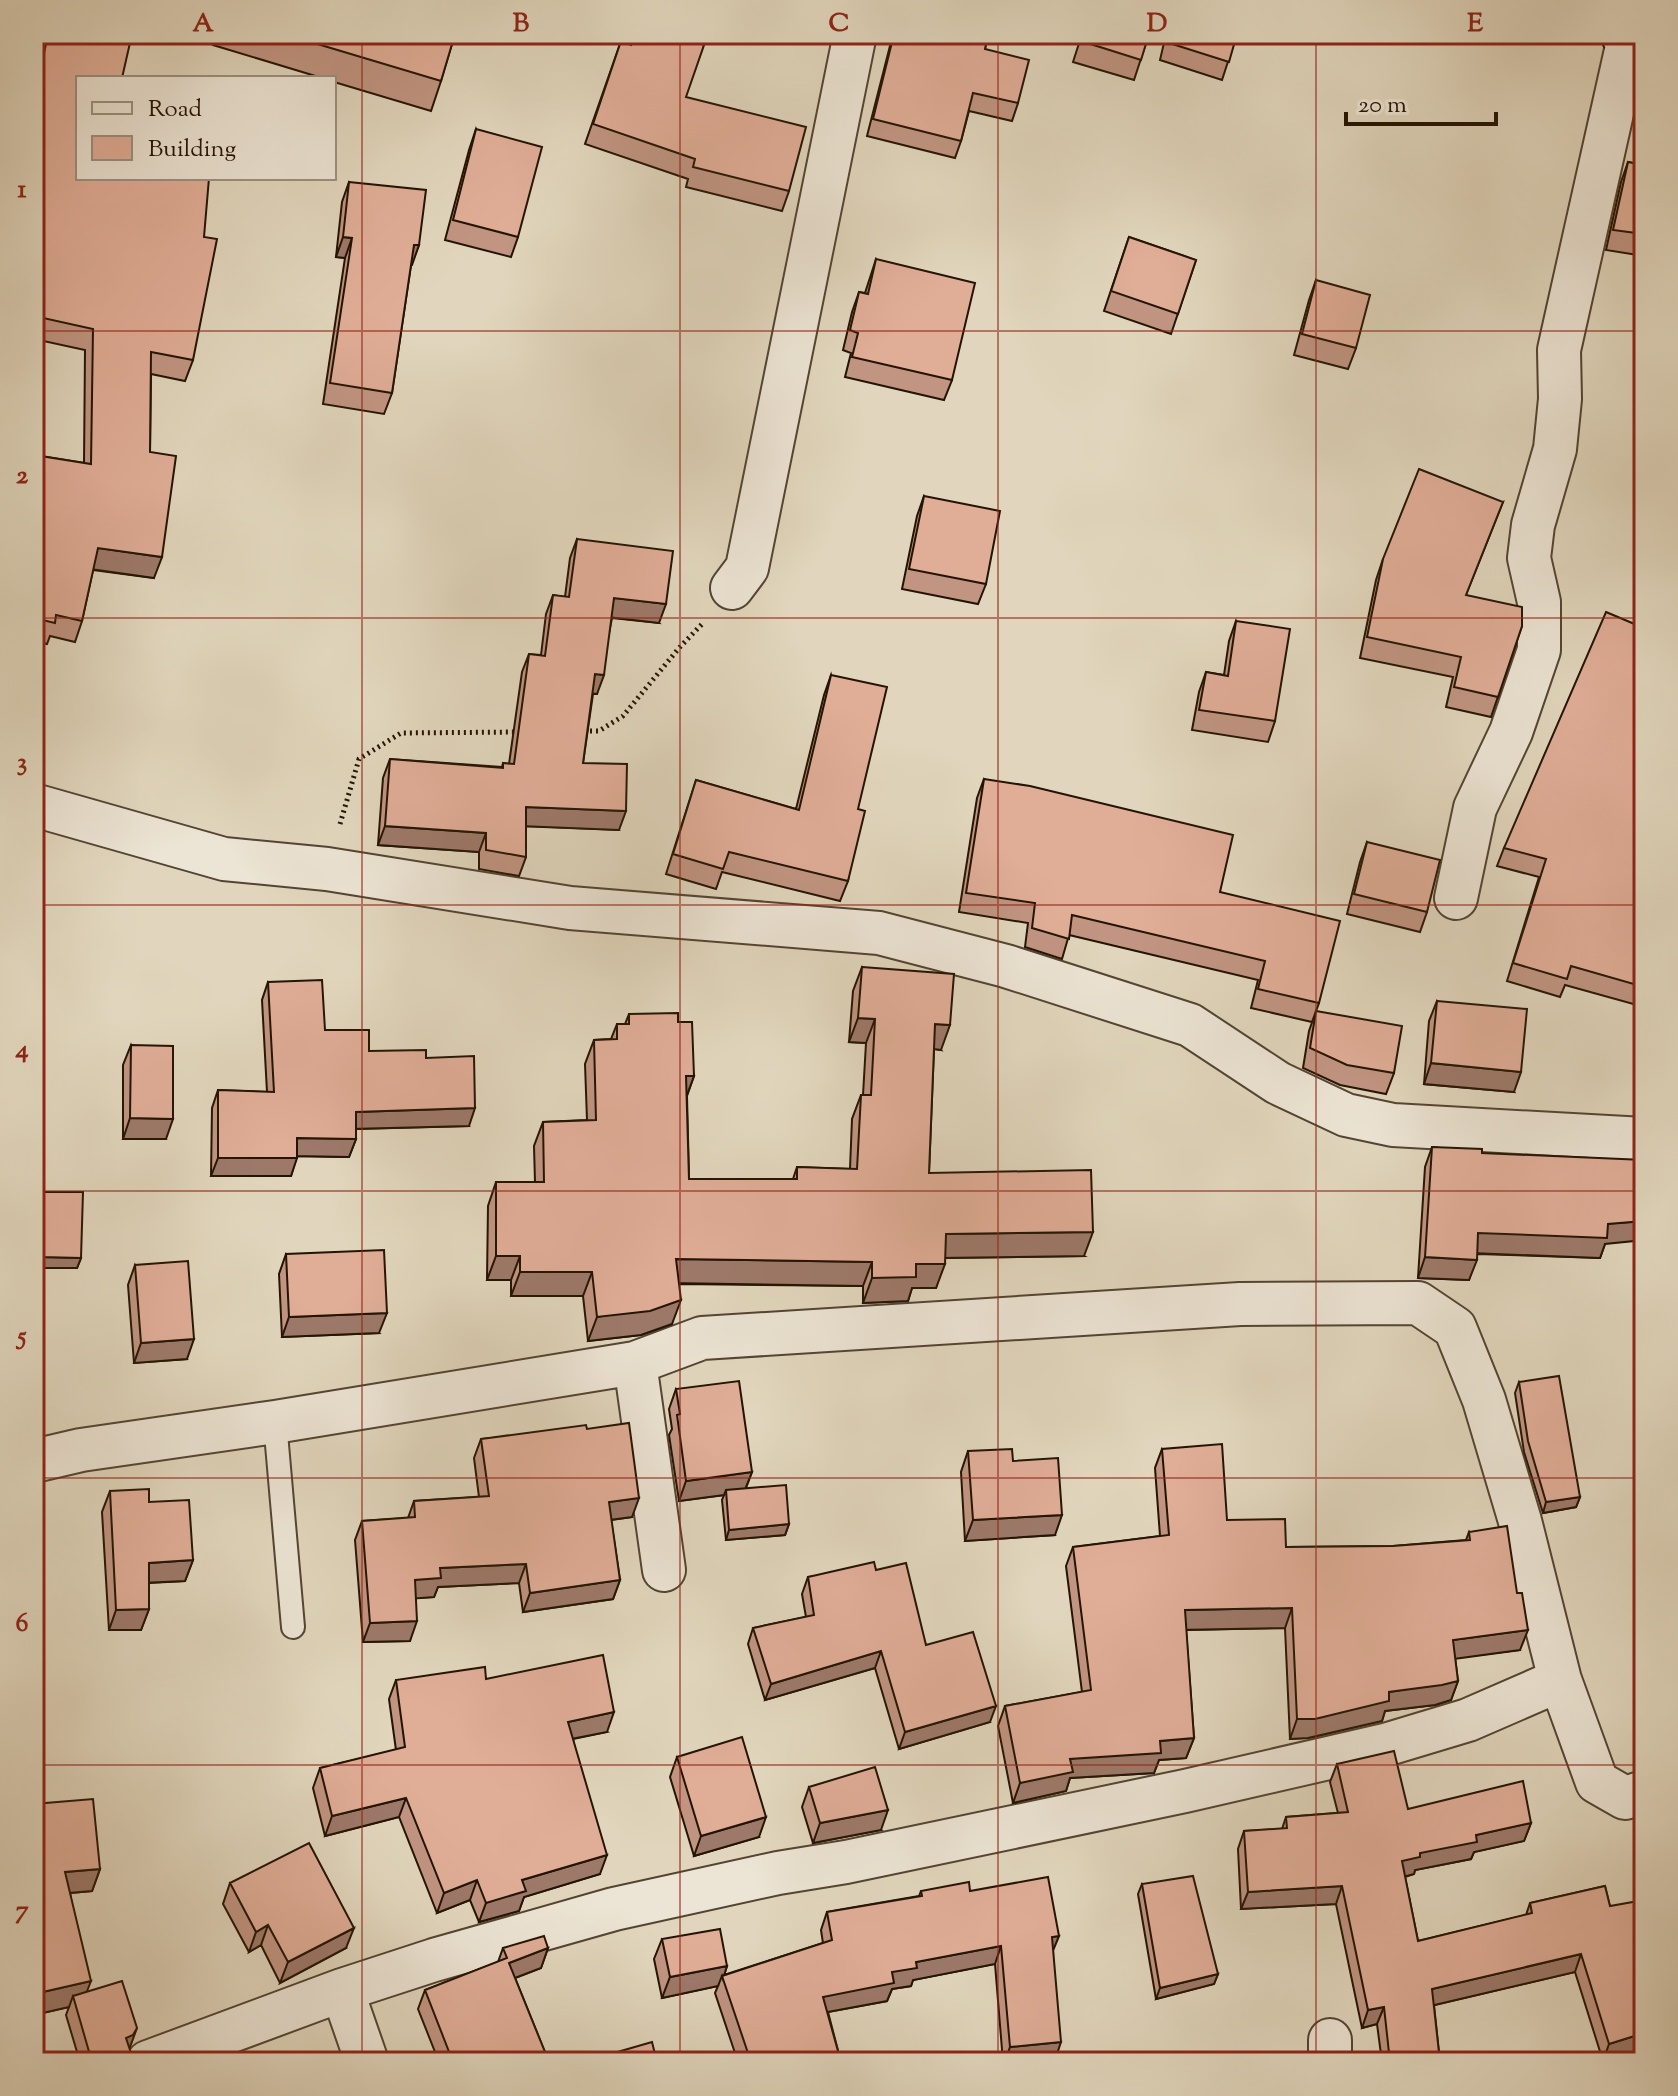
<svg xmlns="http://www.w3.org/2000/svg" width="1678" height="2096" font-family="'Sorts Mill Goudy',serif">
<style>
.lines{fill:none;stroke-linecap:round;stroke-linejoin:round}
.lane-casing{stroke:#534432;stroke-width:26}
.street-casing{stroke:#534432;stroke-width:46}
.secondary-casing{stroke:#241404;stroke-width:48}
.path{stroke:#241404;stroke-width:5;stroke-dasharray:2 4;stroke-linecap:butt}
.lane{stroke:#ece4d4;stroke-width:22}
.street{stroke:#ece4d4;stroke-width:42}
.secondary{stroke:#ece4d4;stroke-width:44}
.wall{fill:#c19582;stroke:#241404;stroke-width:2}
.shaded-wall{fill:#9d796a;stroke:#241404;stroke-width:2}
.building{fill:#e0ad97;stroke:#241404;stroke-width:2}
.grid{fill:none;stroke:#8f2418;stroke-width:2;stroke-opacity:0.55}
.neatline{fill:none;stroke:#8f2418;stroke-width:3}
.grid-label{font-size:26px;text-anchor:middle;font-weight:bold;fill:#8f2418}
</style>
<rect width="100%" height="100%" fill="#e1d6bd"/>
<filter id="stains"><feTurbulence type="fractalNoise" baseFrequency=".0025" numOctaves="4"/><feColorMatrix values="0 0 0 0 .2 0 0 0 0 .09 0 0 0 0 .02 0 0 0 .5 -.17"/></filter>
<radialGradient id="worn" r=".72"><stop offset=".6" stop-color="#630" stop-opacity="0"/><stop offset="1" stop-color="#630" stop-opacity=".3"/></radialGradient>
<g class="lines">
<g class="lane-casing">
<path id="lane" d="M275 1422 293 1627"/>
</g>
<g class="street-casing">
<path id="street" d="M732 588 747 568 855 34
M34 805 224 859 327 869 570 908 879 933 1006 966 1190 1025 1278 1083 1346 1115 1393 1125 1644 1139
M1456 898 1475 808 1511 732 1539 650V602L1529 558 1533 525 1555 449 1560 399 1559 350 1629 37
M635 1363 664 1570
M34 1461 81 1450 275 1422 635 1363 702 1338 1240 1304 1418 1303 1455 1328 1484 1400 1520 1521 1560 1680 1597 1782 1625 1798 1644 1792
M342 1990 367 2062
M148 2062 342 1990 434 1960 614 1909 778 1873 846 1862 1185 1791 1385 1745 1468 1720 1560 1680
M1330 2062V2040"/>
</g>
<g class="secondary-casing">
<path id="secondary" d="M1623 34 1644 47"/>
</g>
<path class="path" d="M584 731H599L623 716 679 648 703 623
M340 824 359 759 401 733 518 732"/>
<use href="#lane" class="lane"/>
<use href="#street" class="street"/>
<use href="#secondary" class="secondary"/>
</g>
<path class="wall" d="M45 34H132L78 78 193 360 185 381 151 374 150 452 154 578 93 570 82 621 75 642 50 636 47 644 34 641V455L84 463 85 350 34 339V87Z
M217 34H455L441 81 431 111 334 82V78H322L213 45Z
M634 34 686 97 789 191 782 211 686 187 688 179 585 144 621 41 630 44Z
M744 34H767L765 41Z
M893 34H988L985 49 1018 103 1012 121 969 111 961 141 955 158 867 136Z
M1082 34H1149L1134 80 1073 62Z
M1166 34H1237L1222 80 1160 60Z
M476 129 518 237 511 257 445 240 469 150Z
M1628 162 1644 165V256L1606 250 1621 182Z
M349 182 419 245 411 265 392 393 384 414 323 404 345 258 336 257 342 202Z
M1129 237 1196 260 1171 334 1104 311Z
M876 259 952 380 944 400 845 377 851 353 843 350 852 312 859 292 865 293Z
M1316 280 1356 348 1348 369 1294 355 1309 300Z
M924 496 986 584 978 604 902 589 917 516Z
M1503 502 1466 595 1522 626 1491 717 1446 707 1453 677 1360 658 1376 580 1383 559Z
M577 539 659 623 612 618 597 694H593L583 763 619 830 526 826V857L519 876 479 869V852L378 845 383 778 390 759 502 767 503 763 509 764 522 672 529 654 541 655 546 614 553 595 565 597 570 558Z
M1236 621 1275 721 1268 742 1192 730 1199 692 1206 672 1224 675 1229 641Z
M1644 628V1007L1565 985 1560 997 1507 981 1539 877 1497 866 1504 848Z
M831 675 858 809 848 881 840 901 722 872 716 889 666 874 696 780 796 809 824 695Z
M984 779 1220 892 1319 1003 1312 1022 1251 1008 1258 980 1069 935 1062 959 1025 947 1028 923 959 912 977 798Z
M1367 842 1427 912 1420 932 1347 914 1360 862Z
M862 967 941 1050 934 1049 929 1173 1084 1256 945 1258 936 1288H912L908 1301 863 1303V1286L679 1284 672 1324 641 1335 588 1341 583 1296H511V1280H487L488 1206 496 1182H535L534 1146 543 1122 587 1120 585 1064 594 1040 611 1039 617 1024H625L629 1014 678 1022 694 1076 687 1096 689 1179H793L797 1167 850 1169 852 1119 861 1095H863L866 1043 849 1042 853 991Z
M268 982 325 1030 369 1051 426 1058 469 1126 356 1129V1139L349 1157 297 1156 291 1176H211L212 1108 218 1090 267 1092 262 1000Z
M1437 1001 1514 1092 1424 1084 1429 1021Z
M1316 1011 1394 1073 1386 1094 1340 1085 1303 1068 1309 1031Z
M131 1045 166 1139H123V1065Z
M1432 1147 1482 1153 1605 1244 1600 1258 1477 1254 1469 1280 1418 1278 1425 1167Z
M44 1192 81 1258 77 1268H38L41 1202Z
M286 1254 379 1333 282 1337 279 1274Z
M135 1265 187 1359 134 1363 128 1285Z
M1519 1382 1580 1497 1576 1507 1543 1513 1524 1452 1515 1393Z
M676 1389 752 1472 746 1488 789 1524 785 1535 726 1540 722 1500 724 1495 679 1501 669 1435 672 1429 669 1409Z
M1644 1408V1475H1637L1641 1417Z
M587 1429 632 1517 611 1520 620 1580 613 1599 523 1612 519 1583 438 1587 434 1597 416 1598 410 1641 363 1642 355 1540 362 1521 408 1518 414 1501 479 1497 474 1458 481 1439Z
M1162 1449 1227 1520 1286 1547 1393 1546 1466 1540 1469 1532 1520 1650 1455 1658 1458 1681 1451 1700 1435 1705 1385 1711 1382 1721 1308 1738 1290 1739 1285 1628 1186 1630 1194 1738 1186 1758 1159 1760 1154 1773 1070 1778 1066 1791 1013 1803 998 1726 1005 1706 1082 1692 1066 1566 1073 1547 1160 1536 1155 1468Z
M968 1451 1013 1461 1055 1535 965 1541 961 1472Z
M110 1491 149 1502 193 1560 185 1581 149 1583V1609L141 1630H109L102 1512Z
M876 1570 926 1645 990 1722 899 1749 875 1668 765 1700 748 1644 753 1628 806 1617 802 1594 808 1577Z
M486 1679 607 1732 573 1739 600 1874 524 1897 519 1911 479 1922 470 1900 437 1913 399 1817 325 1836 313 1788 320 1768 396 1750 389 1699 396 1680Z
M677 1757 759 1837 694 1856 670 1777Z
M1337 1764 1408 1809 1531 1823 1524 1841 1474 1852 1471 1859 1415 1870 1414 1874 1405 1877 1418 1941 1526 1915 1530 1903 1605 1886 1644 2049 1603 2061 1575 1972 1434 2005 1440 2062H1382L1377 2024 1362 2028 1336 1904 1241 1909 1238 1849 1244 1831 1282 1829 1286 1817 1338 1813 1330 1782Z
M809 1787 881 1830 813 1843 802 1807Z
M34 1804 100 1869 92 1891 70 1893 87 1992 129 2048 134 2062H80L66 2015 69 2007 34 2015Z
M230 1883 346 1948 280 1983 261 1945 249 1952 223 1904Z
M1142 1884 1218 1974 1214 1984 1156 1999 1138 1894Z
M921 1891H970L1053 1951 1055 2060 1034 2062H1003L995 1964 913 1980 911 1986 892 1989 887 2001 828 2012 841 2062H738L715 1993 718 1986 662 1998 654 1959 662 1939 727 1966 724 1975 823 1943 821 1930 827 1912 919 1896Z
M503 1948H548L541 1968 515 1978 549 2062H439L418 2009 425 1990 498 1962Z"/>
<path class="shaded-wall" d="M343 237 352 238 345 258 336 257Z
M414 245H419L412 265H407Z
M98 548 162 557 154 578 90 569Z
M614 598 666 604 659 623 607 617Z
M595 674 604 675 597 694 588 693Z
M526 807 626 811 619 830 519 826Z
M385 826 486 833 479 852 378 845Z
M858 1018 875 1019 866 1043 849 1042Z
M935 1024 950 1025 941 1050 926 1048Z
M1431 1063 1521 1072 1514 1092 1424 1084Z
M686 1076H694L685 1100Z
M475 1108 469 1126 350 1129 356 1112Z
M130 1118 173 1119 166 1139H123Z
M297 1138 356 1139 349 1157 291 1156Z
M218 1158H297L291 1176H211Z
M1644 1221V1240L1605 1244 1600 1258 1471 1253 1478 1233Z
M1093 1232 1084 1256 937 1258 946 1234Z
M496 1256H520L511 1280H487Z
M42 1257 81 1258 77 1268H38Z
M1425 1257 1477 1260 1469 1280 1418 1278Z
M676 1259 872 1262 863 1286 667 1283Z
M916 1264H945L936 1288H912L908 1301 863 1303 872 1278Z
M520 1272H592L583 1296H511Z
M681 1300 672 1324 641 1335 588 1341 597 1317Z
M387 1313 379 1333 282 1337 289 1317Z
M194 1339 187 1359 134 1363 141 1343Z
M1644 1457V1475H1637Z
M752 1472 744 1492 726 1490 724 1495 679 1501 686 1481Z
M1580 1497 1576 1507 1543 1513 1546 1502Z
M639 1498 632 1517 602 1521 609 1502Z
M1062 1515 1055 1535 965 1541 973 1520Z
M789 1524 785 1535 726 1540 729 1530Z
M193 1560 185 1581 141 1583 149 1563Z
M526 1564 519 1583 438 1587 434 1597 408 1599 415 1580 440 1568Z
M620 1580 613 1599 523 1612 530 1593Z
M1292 1608 1285 1628 1178 1630 1185 1610Z
M149 1609 141 1630H109L116 1610Z
M417 1621 410 1641 363 1642 370 1623Z
M1528 1630 1520 1650 1446 1660 1453 1640Z
M881 1651 875 1668 765 1700 771 1684Z
M1458 1681 1451 1700 1435 1705 1385 1711 1382 1721 1308 1738 1290 1739 1297 1719 1389 1692Z
M996 1706 990 1722 899 1749 905 1732Z
M614 1712 607 1732 561 1741 568 1722Z
M1194 1738 1186 1758 1159 1760 1154 1773 1070 1778 1066 1791 1013 1803 1020 1783 1070 1759 1160 1741Z
M406 1798 399 1817 325 1836 332 1816Z
M888 1810 881 1830 813 1843 820 1823Z
M766 1817 759 1837 694 1856 701 1836Z
M1531 1823 1524 1841 1474 1852 1471 1859 1415 1870 1414 1874 1395 1879 1402 1861 1420 1853 1476 1835Z
M607 1855 600 1874 524 1897 519 1911 479 1922 486 1903 522 1880Z
M100 1869 92 1891 57 1894 65 1872Z
M477 1880 470 1900 437 1913 444 1893Z
M1342 1886 1336 1904 1241 1909 1248 1892Z
M268 1925 261 1945 249 1952 256 1932Z
M354 1928 346 1948 280 1983 288 1962Z
M1059 1936 1052 1953V1937Z
M1001 1946 995 1964 913 1980 911 1986 892 1989 887 2001 817 2014 823 1997 916 1962Z
M548 1948 541 1968 502 1983 509 1963Z
M1581 1954 1575 1972 1426 2007 1432 1989Z
M727 1966 723 1979 722 1976 718 1986 662 1998 670 1977Z
M1218 1974 1214 1984 1156 1999 1160 1988Z
M91 1981 82 2004 73 1996 69 2007 34 2015V1994Z
M1384 2007 1377 2024 1362 2028 1368 2010Z
M137 2028 130 2047 126 2054V2038Z
M1644 2033V2049L1603 2061 1609 2044Z
M1061 2042 1055 2060 1034 2062H1005L1010 2047Z"/>
<path class="building" d="M48 34H132L122 78H78V178H209L204 237 217 239 193 360 151 352 150 452 176 456 162 557 98 548 82 621 56 615 55 623 34 618V527L36 519H34V455L91 464 93 329 34 316V102Z
M284 34H455L441 81Z
M634 34H673L704 45 686 97 806 127 789 191 693 167 695 159 593 124 621 41 631 45Z
M894 34H988L985 49 1029 60 1018 103 973 93 961 141 873 119Z
M1083 34H1149L1141 60 1081 41Z
M1168 34H1237L1229 62 1166 42Z
M476 129 542 147 518 237 453 220Z
M1628 162 1644 165V234L1613 230Z
M349 182 426 190 419 245H414L392 393 330 383 352 238 343 237Z
M1129 237 1196 260 1178 314 1111 291Z
M876 259 975 283 952 380 852 357 858 333 850 330 859 292 868 294Z
M1316 280 1370 295 1356 348 1302 334Z
M1419 469 1503 502 1466 595 1522 607V626L1498 697 1454 687 1461 657 1367 637 1383 559Z
M924 496 1000 511 986 584 909 569Z
M577 539 673 551 666 604 614 598 604 675 595 674 583 763 627 764 626 811 526 807V857L486 850V833L385 826 390 759 503 768V763L514 764 529 654 545 656 553 595 569 597Z
M1606 612 1644 628V987L1571 966 1567 979 1513 963 1546 859 1504 848Z
M1236 621 1290 629 1275 721 1199 710 1206 672 1228 676Z
M831 675 887 687 858 809 865 811 848 881 729 852 723 869 673 854 696 780 799 810Z
M984 779 1030 786 1233 835 1220 892 1340 921 1319 1003 1258 989 1265 961 1072 915 1069 939 1032 928 1035 903 966 893Z
M1367 842 1440 860 1427 912 1354 894Z
M862 967 954 974 950 1025 935 1024 929 1173 1091 1170 1093 1232 946 1234 945 1264H916V1277L872 1278V1262L676 1259 681 1300 650 1311 597 1317 592 1272H520V1256H496V1182H544L543 1122 596 1120 594 1040 617 1039V1024H629V1014L678 1013V1022H692L694 1076H686L689 1179H797V1167L857 1169 861 1095H871L875 1019 858 1018Z
M322 980 325 1030H369V1051L426 1050V1058L474 1056 475 1108 356 1112V1139L297 1138V1158H218V1090L274 1092 268 982Z
M1437 1001 1527 1009 1521 1072 1431 1063Z
M1316 1011 1402 1026 1394 1073 1347 1065 1310 1048Z
M131 1045 173 1046V1119L130 1118Z
M1432 1147 1482 1149V1153L1644 1160V1221L1608 1224 1607 1238 1478 1233 1477 1260 1425 1257Z
M44 1192H83L81 1258 42 1257Z
M384 1250 387 1313 289 1317 286 1254Z
M188 1261 194 1339 141 1343 135 1265Z
M1559 1376 1580 1497 1546 1502 1528 1441 1519 1382Z
M739 1381 752 1472 686 1481 677 1415 680 1414 676 1389Z
M629 1423 639 1498 609 1502 620 1580 530 1593 526 1564 440 1568 441 1578 415 1580 417 1621 370 1623 362 1521 415 1517 414 1501 489 1496 481 1439 586 1425 587 1429Z
M1222 1444 1227 1520 1285 1519 1286 1547 1393 1546 1470 1540 1469 1532 1507 1526 1517 1593H1522L1528 1630 1453 1640 1458 1681 1442 1685 1389 1692V1701L1315 1719H1297L1292 1608 1185 1610 1194 1738 1160 1741 1161 1753 1070 1759 1073 1772 1020 1783 1005 1706 1091 1690 1073 1547 1169 1535 1162 1449Z
M1012 1449 1013 1461 1058 1458 1062 1515 973 1520 968 1451Z
M786 1485 789 1524 729 1530 726 1490Z
M149 1489V1502L189 1500 193 1560 149 1563V1609L116 1610 110 1491Z
M874 1562 876 1570 906 1563 926 1645 973 1632 996 1706 905 1732 881 1651 771 1684 753 1628 814 1615 808 1577Z
M603 1655 614 1712 568 1722 607 1855 522 1880 526 1891 486 1903 477 1880 444 1893 406 1798 332 1816 320 1768 405 1747 396 1680 485 1667 486 1679Z
M742 1737 766 1817 701 1836 677 1757Z
M1394 1751 1408 1809 1523 1781 1531 1823 1476 1835 1477 1842 1420 1853V1857L1402 1861 1418 1941 1532 1913 1530 1903 1605 1886 1610 1906 1644 1900V2033L1609 2044 1581 1954 1432 1989 1440 2062H1390L1384 2007 1368 2010 1342 1886 1248 1892 1244 1831 1287 1828 1286 1817 1348 1812 1337 1764Z
M875 1767 888 1810 820 1823 809 1787Z
M93 1799 100 1869 65 1872 91 1981 34 1994V1804Z
M309 1843 354 1928 288 1962 268 1925 256 1932 230 1883Z
M1193 1876 1218 1974 1160 1988 1142 1884Z
M1048 1877 1059 1936 1052 1937 1061 2042 1010 2047 1001 1946 916 1962 917 1968 892 1972 894 1983 823 1997 841 2062H751L722 1976 832 1940 827 1912 922 1896 921 1891 969 1882 970 1891Z
M720 1929 727 1966 670 1977 662 1939Z
M544 1936 548 1948 509 1963 549 2062H453L425 1990 507 1958 503 1948Z
M122 1981 137 2028 133 2035 126 2038 134 2062H92L73 1996Z
M652 2042 657 2062H609L607 2055Z"/>
<path class="grid" d="M362 34V2062M680 34V2062M998 34V2062M1316 34V2062M34 331H1644M34 618H1644M34 905H1644M34 1191H1644M34 1478H1644M34 1765H1644"/>
<rect width="1678" height="2096" fill="none" stroke="#e1d6bd" stroke-width="88"/>
<rect x="76" y="76" width="260" height="104" fill="#ece4d4" stroke="#9c9181" stroke-width="2"/>
<rect x="92" y="102" width="40" height="12" fill="#ece4d4" stroke="#9c9181" stroke-width="2"/>
<text x="148" y="116" font-size="24" fill="#241404">Road</text>
<rect x="92" y="136" width="40" height="24" fill="#e0ad97" stroke="#9c9181" stroke-width="2"/>
<text x="148" y="156" font-size="24" fill="#241404">Building</text>
<path d="M1346 112v12h150v-12" fill="none" stroke="#241404" stroke-width="4"/>
<text x="1358" y="112" font-size="24" fill="#241404" stroke="#ece4d4" stroke-width="6" paint-order="stroke">20 m</text>
<rect x="44" y="44" width="1590" height="2008" class="neatline"/>
<g class="grid-label">
<text x="203" y="31">A</text>
<text x="521" y="31">B</text>
<text x="839" y="31">C</text>
<text x="1157" y="31">D</text>
<text x="1475" y="31">E</text>
<text x="22" y="197">1</text>
<text x="22" y="483">2</text>
<text x="22" y="770">3</text>
<text x="22" y="1057">4</text>
<text x="22" y="1344">5</text>
<text x="22" y="1631">6</text>
<text x="22" y="1918">7</text>
</g>
<rect width="100%" height="100%" filter="url(#stains)"/>
<rect width="100%" height="100%" fill="url(#worn)"/>
</svg>
